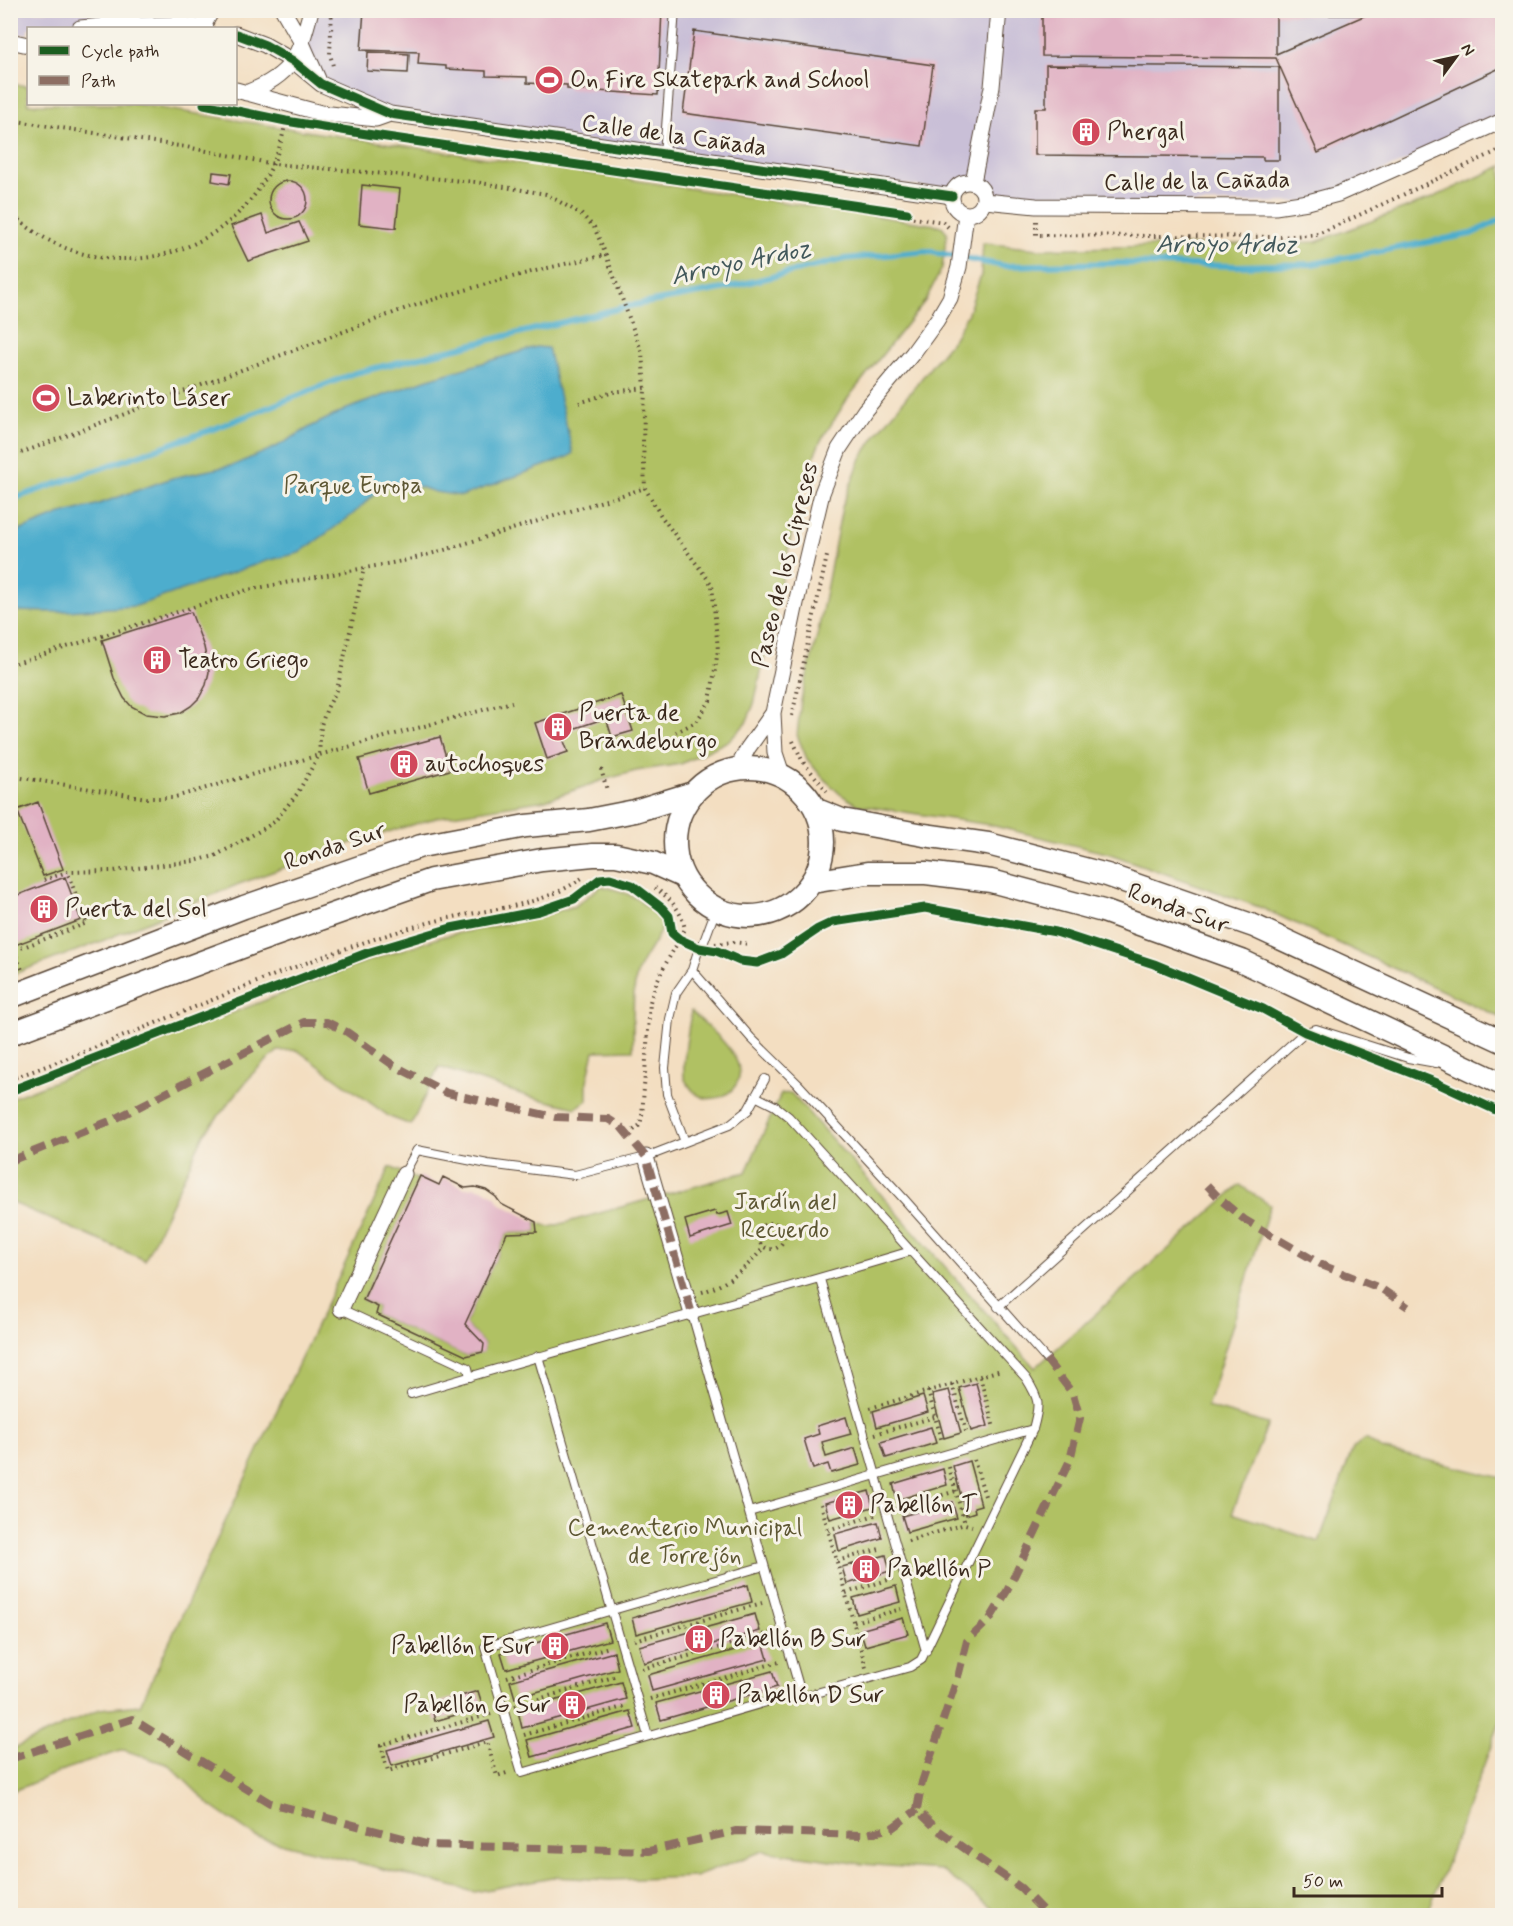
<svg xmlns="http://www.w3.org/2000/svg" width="1513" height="1926" font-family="Mynerve,sans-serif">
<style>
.industrial{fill:#c9bfd7}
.green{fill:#b0c164;stroke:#767641;stroke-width:1.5}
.water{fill:#4eadcd;stroke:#446c76;stroke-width:1.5}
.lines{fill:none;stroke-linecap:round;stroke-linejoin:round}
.stream{stroke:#4eadcd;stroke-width:6}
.building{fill:#e1b2c4;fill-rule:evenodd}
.lane-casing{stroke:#574536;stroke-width:10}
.street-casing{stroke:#574536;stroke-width:17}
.secondary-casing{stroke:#574536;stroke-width:25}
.path{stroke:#574536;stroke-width:4;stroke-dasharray:1.5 4.5;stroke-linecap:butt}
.lane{stroke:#fff;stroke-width:8}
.street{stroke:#fff;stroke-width:15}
.secondary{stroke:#fff;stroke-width:22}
.quiet{stroke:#8d6e63;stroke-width:8;stroke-dasharray:15 8;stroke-linecap:butt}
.cycleway-casing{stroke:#f7f3e8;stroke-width:13}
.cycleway{stroke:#1b5e20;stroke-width:9}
.labels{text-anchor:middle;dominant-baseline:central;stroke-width:6;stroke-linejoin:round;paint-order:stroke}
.poi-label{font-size:24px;fill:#3b2a1e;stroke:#f7f3e8;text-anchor:start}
.street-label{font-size:24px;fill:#3b2a1e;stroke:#f7f3e8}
.park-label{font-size:24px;fill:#5e5733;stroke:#f7f3e8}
.water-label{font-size:26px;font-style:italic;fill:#42585b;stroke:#f7f3e8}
</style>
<rect width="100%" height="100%" fill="#f7f3e8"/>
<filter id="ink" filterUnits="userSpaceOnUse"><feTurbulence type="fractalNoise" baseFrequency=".0167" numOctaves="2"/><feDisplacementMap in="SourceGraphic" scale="12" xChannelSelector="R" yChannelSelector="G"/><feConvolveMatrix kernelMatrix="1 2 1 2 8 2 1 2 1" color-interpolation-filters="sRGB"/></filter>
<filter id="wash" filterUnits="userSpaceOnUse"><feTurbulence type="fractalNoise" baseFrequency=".008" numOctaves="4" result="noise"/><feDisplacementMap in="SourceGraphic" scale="24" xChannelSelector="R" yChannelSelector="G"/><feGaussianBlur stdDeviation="1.35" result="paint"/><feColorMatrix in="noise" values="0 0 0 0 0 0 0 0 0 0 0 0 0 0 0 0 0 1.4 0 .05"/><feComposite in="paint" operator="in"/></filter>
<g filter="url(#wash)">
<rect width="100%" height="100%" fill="#f3dec1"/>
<path class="industrial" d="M311 10 1502 11V121L1308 202 1036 206 984 194 982 189 973 182 959 184 954 191 390 114 321 84 302 43Z
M11 11H138L80 28H28V34L11 35Z"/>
<path class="green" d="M10 84 28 86V104H135L292 129 942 226 947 233 942 268 925 301 848 398 820 442 803 484 754 704 746 723 730 740 681 764 636 771 603 780 546 800 439 817 357 841 239 884 97 943 11 975Z
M1502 166V1018L1262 908 1110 854 990 825 858 805 840 794 822 777 807 759 797 735 801 700 818 632 842 507 861 458 876 435 954 338 968 313 981 275 983 243 1038 249 1316 242 1430 199Z
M601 886C633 893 641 899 663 924 657 943 642 957 637 974 631 994 634 1029 633 1050L594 1051 587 1081V1100L576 1108 527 1096 439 1067 411 1125 390 1117 297 1050 278 1051 253 1073 204 1134 145 1260 11 1202V1098L370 960 444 936 530 919 575 906Z
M691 1011C707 1026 728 1042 737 1062 750 1091 707 1113 690 1087 688 1084 684 1080 684 1076 682 1061 689 1028 691 1011Z
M791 1093 1035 1368 1240 1185 1270 1205 1207 1407 1268 1424 1232 1513 1319 1542 1353 1448 1366 1439 1381 1449 1502 1478V1717L1427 1915H1001L941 1870 862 1864 763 1851 695 1877 610 1880 552 1877 475 1892 256 1837 211 1806 169 1765 124 1750 66 1769 11 1792 10 1750 100 1709 140 1705 390 1167 419 1180 363 1300 378 1307 376 1314 466 1356 483 1352 484 1344 465 1324 507 1233 537 1232 536 1222 550 1227 746 1172 781 1094Z"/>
<path class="water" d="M536 347 548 348 573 453 568 457 462 496 435 492 411 484H392L380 489 352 515 299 553 266 561 136 606 53 612 11 611V534L61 514 96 505 172 478 234 465 276 447 312 426 347 409 425 380Z"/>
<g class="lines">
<path class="stream" d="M10 500 216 428 355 373 629 306 722 289 844 259 927 251 1004 266 1116 263 1238 266 1312 264 1471 234 1502 219"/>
</g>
<g id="blocks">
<path class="building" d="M364 10H662L658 95 567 89V85L527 83V77L486 76V71L446 69V66L418 64 419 52 361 50Z
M1042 10H1366V15L1377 10H1502V67L1318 153 1276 58 1042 56ZM1276 15H1366L1276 54Z
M694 31 933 65 922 146 683 113Z
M368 52 409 54 408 73 367 71Z
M1046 65 1279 67V160H1263V157L1035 155V108H1046Z
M213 172 231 174 229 184 212 181Z
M269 200a19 19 0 1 1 38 0a19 19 0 1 1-38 0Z
M362 185 400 189 396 228 359 224Z
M262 215 268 233 299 222 308 241 248 261 231 226Z
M191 612 204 647 209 672 206 685 199 698 191 706 180 713 165 716 146 714 131 706 124 698 114 678 102 640Z
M621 695 633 731 612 737 606 718 561 733 568 752 547 759 535 723Z
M440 737 450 770 369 793 359 759Z
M38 802 63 869 43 876 17 810Z
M65 877 81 920 10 947V898Z
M420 1176 439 1185 443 1177 465 1188 475 1187 486 1190 496 1197 501 1204 536 1222 537 1232 507 1233 465 1324 484 1344 483 1352 466 1356 376 1314 378 1307 363 1300Z
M715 1211 717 1215 728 1212 732 1225 690 1238 685 1220Z
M976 1383 988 1426 971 1431 959 1388Z
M949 1390 961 1433 944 1438 932 1394Z
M923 1396 928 1412 877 1427 873 1411Z
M846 1417 851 1434 822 1442 826 1457 855 1448 860 1465 831 1473 828 1464 813 1469 804 1439 819 1434 817 1426Z
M931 1427 936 1443 886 1458 881 1442Z
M969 1461 981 1505 974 1507 975 1512 966 1515 953 1466Z
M943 1469 947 1485 897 1500 893 1484Z
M869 1491 873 1507 830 1519 825 1503Z
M952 1502 957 1518 907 1532 902 1516Z
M878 1522 882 1538 839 1551 835 1534Z
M886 1555 890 1571 847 1584 842 1567Z
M748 1585 752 1602 636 1634 632 1618Z
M896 1586 900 1602 857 1614 853 1598Z
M755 1614 760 1631 644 1663 639 1646Z
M903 1618 908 1634 865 1646 860 1630Z
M605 1623 610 1640 506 1669 501 1653Z
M763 1642 768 1659 652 1691 648 1675Z
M614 1652 618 1669 515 1698 510 1681Z
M772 1671 777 1687 661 1720 656 1703Z
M621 1682 626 1699 522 1728 518 1711Z
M478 1691 483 1707 435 1721 431 1705Z
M630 1711 635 1728 532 1757 527 1740Z
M489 1721 494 1737 392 1766 387 1750Z"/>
</g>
</g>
<g filter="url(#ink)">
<use href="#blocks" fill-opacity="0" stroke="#574536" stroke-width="1.5"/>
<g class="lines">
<g class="lane-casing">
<path id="lane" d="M664 154 675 10
M692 970 751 1038 798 1084 904 1199 1046 1359
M685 1142 667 1094 665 1068 670 1019 676 993 692 970 699 948 703 944 716 909
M404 1174 417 1150 488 1164 575 1175 646 1157 729 1125 748 1110 765 1079
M820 1279 926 1651
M998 1307 1305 1032 1316 1029 1408 1058 1436 1063
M341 1309 468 1368 470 1377
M692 1314 802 1697 910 1667 921 1660 1033 1429C1040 1404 1040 1400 1026 1378L789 1117 775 1106 755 1096
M538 1356 648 1736
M411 1394C577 1344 746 1301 911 1251
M749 1512 1033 1429
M764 1566 485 1647 522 1773 801 1692"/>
</g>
<g class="street-casing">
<path id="street" d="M283 10 302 43 318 79
M102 26 176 24 206 28
M80 28 102 26 138 10
M202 28 212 10
M236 34 265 45 293 61 321 84 390 114 952 196
M10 41 28 45
M236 90 321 113 376 119 390 114
M246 93C293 75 299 56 311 10
M952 198a16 16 0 1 1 32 0a16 16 0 1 1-32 0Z
M973 182 992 87 999 10
M985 201 1036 206 1275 207 1308 202 1338 194 1502 121
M738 767 748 748 773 713
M782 774 775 753 773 713 796 603 822 493 839 449 865 410 913 353 937 320 950 298 959 267 966 214
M646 1157 692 1314
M341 1309 404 1174"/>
</g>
<g class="secondary-casing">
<path id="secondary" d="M675 842a74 74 0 1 1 148 0a74 74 0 1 1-148 0Z
M817 810 842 820 924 835 988 844 1107 875 1254 926 1502 1041
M812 882 867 873H926L991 881 1103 911 1242 961 1502 1084
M10 997 244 907 421 846 526 826 589 820 635 811 690 794
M10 1034 258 941 431 880 542 860 593 855H616L653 863 682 876"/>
</g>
<path class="path" d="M332 10 330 54 333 66
M10 120 186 147 274 164 475 182 546 194 581 214 594 227 606 255 642 353 645 388 643 442 645 488 661 516 712 585 718 650 710 701 696 722 676 732
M10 212C105 304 261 254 285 125
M907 217 943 222 948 227
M1036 221V235L1281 237 1318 234 1502 149
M579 403 613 392 645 388
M10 457 404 309C471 287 538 269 606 255
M10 665 247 590 408 560 441 551 645 488
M792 716 827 556
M793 741 803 762 827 791
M601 769 607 790
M10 778 16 777 147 798H172L319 755 512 702
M44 880 67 872 113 871 194 861 215 856 263 829 274 822 297 794 319 755 321 725 327 708 337 690 364 568
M715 944 733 942 750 944
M14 951 23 972
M10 952 87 923 67 872
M10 1079C129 1038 243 983 362 943 390 934 420 924 449 918 495 908 543 906 582 878
M629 1134 640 1125 642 1116 650 1002C657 975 672 954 685 929 681 910 671 899 655 888
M758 1236a13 13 0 1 1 26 0a13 13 0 1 1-26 0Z
M702 1292C727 1285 748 1267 764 1247
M980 1377 994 1428
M952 1384 967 1435
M928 1391 942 1442
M870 1408 1001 1370
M875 1434 935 1417
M974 1460 985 1496
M949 1467 965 1524
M821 1504 866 1668
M896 1509 956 1491
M828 1530 875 1515
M908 1541 965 1524 972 1526
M837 1561 883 1548
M846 1593 894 1578
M854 1622 901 1609
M634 1640 762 1603
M642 1669 770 1633
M507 1677 609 1647
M650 1699 779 1662
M515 1706 617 1676
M491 1714 381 1745 388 1771 487 1742 497 1776 510 1772
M524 1735 626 1706"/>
<use href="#lane" class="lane"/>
<use href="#street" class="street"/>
<use href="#secondary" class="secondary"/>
<path class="quiet" d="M10 1161 115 1119 304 1022H327L347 1032 393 1065 447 1093 555 1117 608 1119 621 1127 646 1157 692 1314
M1207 1185 1222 1201 1245 1220 1324 1266 1380 1288 1408 1307
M1046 1359 1073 1394 1080 1418 1070 1460 1007 1591 990 1619 967 1641 959 1673 922 1782 917 1810 938 1830 1021 1888 1048 1916
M10 1759 132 1719 270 1803 430 1845 649 1851 736 1831 862 1835 892 1828 917 1810"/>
<g class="cycleway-casing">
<path id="cycleway" d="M236 34 265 45 293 61 321 84 390 114 952 196
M204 104 286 121 373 135 907 213
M10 1091 367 953 451 928 539 911 574 899 600 879 610 878 632 885 662 908 669 916 672 933 679 939 699 948 717 951 740 961 757 963 781 954 818 929 833 922 925 908 1056 932 1154 964 1263 1009 1305 1032 1437 1083 1502 1113"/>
</g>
<use href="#cycleway" class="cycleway"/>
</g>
</g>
<defs>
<g id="stadium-disc" transform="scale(1.5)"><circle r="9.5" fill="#d1495b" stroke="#f7f3e8"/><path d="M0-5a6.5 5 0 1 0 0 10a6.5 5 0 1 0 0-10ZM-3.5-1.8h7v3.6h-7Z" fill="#fff"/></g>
<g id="building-disc" transform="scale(1.5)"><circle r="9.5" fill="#d1495b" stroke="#f7f3e8"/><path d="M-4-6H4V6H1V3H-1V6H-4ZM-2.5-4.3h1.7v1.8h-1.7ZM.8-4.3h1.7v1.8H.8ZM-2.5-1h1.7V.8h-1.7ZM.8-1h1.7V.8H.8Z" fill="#fff"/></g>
</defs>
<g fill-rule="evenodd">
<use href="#stadium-disc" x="549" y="80"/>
<use href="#building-disc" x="1086" y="132"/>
<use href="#stadium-disc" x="46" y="398"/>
<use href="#building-disc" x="157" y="660"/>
<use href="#building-disc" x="558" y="727"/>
<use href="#building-disc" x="404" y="764"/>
<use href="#building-disc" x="44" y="909"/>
<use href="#building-disc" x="849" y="1505"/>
<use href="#building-disc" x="866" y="1569"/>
<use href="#building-disc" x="699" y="1639"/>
<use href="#building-disc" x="555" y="1646"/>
<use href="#building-disc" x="716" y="1695"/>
<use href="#building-disc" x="572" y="1705"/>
</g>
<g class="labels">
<g class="poi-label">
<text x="570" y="80">On Fire Skatepark and School</text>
<text x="1107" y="132">Phergal</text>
<text x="67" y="398">Laberinto Láser</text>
<text x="178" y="660">Teatro Griego</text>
<text x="579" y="713">Puerta de<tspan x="579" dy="28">Brandeburgo</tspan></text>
<text x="425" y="764">autochoques</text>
<text x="65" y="909">Puerta del Sol</text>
<text x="870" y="1505">Pabellón T</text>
<text x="887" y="1569">Pabellón P</text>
<text x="720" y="1639">Pabellón B Sur</text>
<text x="534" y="1646" text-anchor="end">Pabellón E Sur</text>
<text x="737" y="1695">Pabellón D Sur</text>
<text x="551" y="1705" text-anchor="end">Pabellón G Sur</text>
</g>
<g class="street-label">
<text transform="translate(674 136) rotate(8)">Calle de la Cañada</text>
<text transform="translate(1197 182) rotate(-1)">Calle de la Cañada</text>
<text transform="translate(786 565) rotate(-76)">Paseo de los Cipreses</text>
<text transform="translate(335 847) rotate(-19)">Ronda Sur</text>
<text transform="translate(1178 909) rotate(20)">Ronda Sur</text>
</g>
<g class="park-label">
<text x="353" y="486">Parque Europa</text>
<text x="785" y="1202">Jardín del<tspan x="785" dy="28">Recuerdo</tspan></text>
<text x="685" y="1528">Cementerio Municipal<tspan x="685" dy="28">de Torrejón</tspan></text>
</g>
<g class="water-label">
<text x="1227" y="245">Arroyo Ardoz</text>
<text transform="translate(741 263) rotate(-12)">Arroyo Ardoz</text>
</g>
</g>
<rect width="1513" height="1926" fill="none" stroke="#f7f3e8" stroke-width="36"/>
<rect x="27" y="27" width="210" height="78" fill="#f7f3e8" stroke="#aca397" stroke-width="1.5"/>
<rect x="39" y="46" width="30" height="9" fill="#1b5e20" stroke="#aca397" stroke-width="1.5"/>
<text x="81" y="57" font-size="18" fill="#3b2a1e">Cycle path</text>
<rect x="39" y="76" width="30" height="9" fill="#8d6e63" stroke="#aca397" stroke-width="1.5"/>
<text x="81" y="87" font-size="18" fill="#3b2a1e">Path</text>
<g transform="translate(1456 57) rotate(57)" stroke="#f7f3e8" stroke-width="4.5" paint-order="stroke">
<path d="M0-4.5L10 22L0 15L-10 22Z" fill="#3b2a1e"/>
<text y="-9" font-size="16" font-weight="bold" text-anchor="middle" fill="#3b2a1e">N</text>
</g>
<path d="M1294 1887v9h148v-9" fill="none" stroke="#3b2a1e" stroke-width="3"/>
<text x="1303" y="1887" font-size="18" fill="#3b2a1e" stroke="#f7f3e8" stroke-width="4.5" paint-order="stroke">50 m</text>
</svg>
